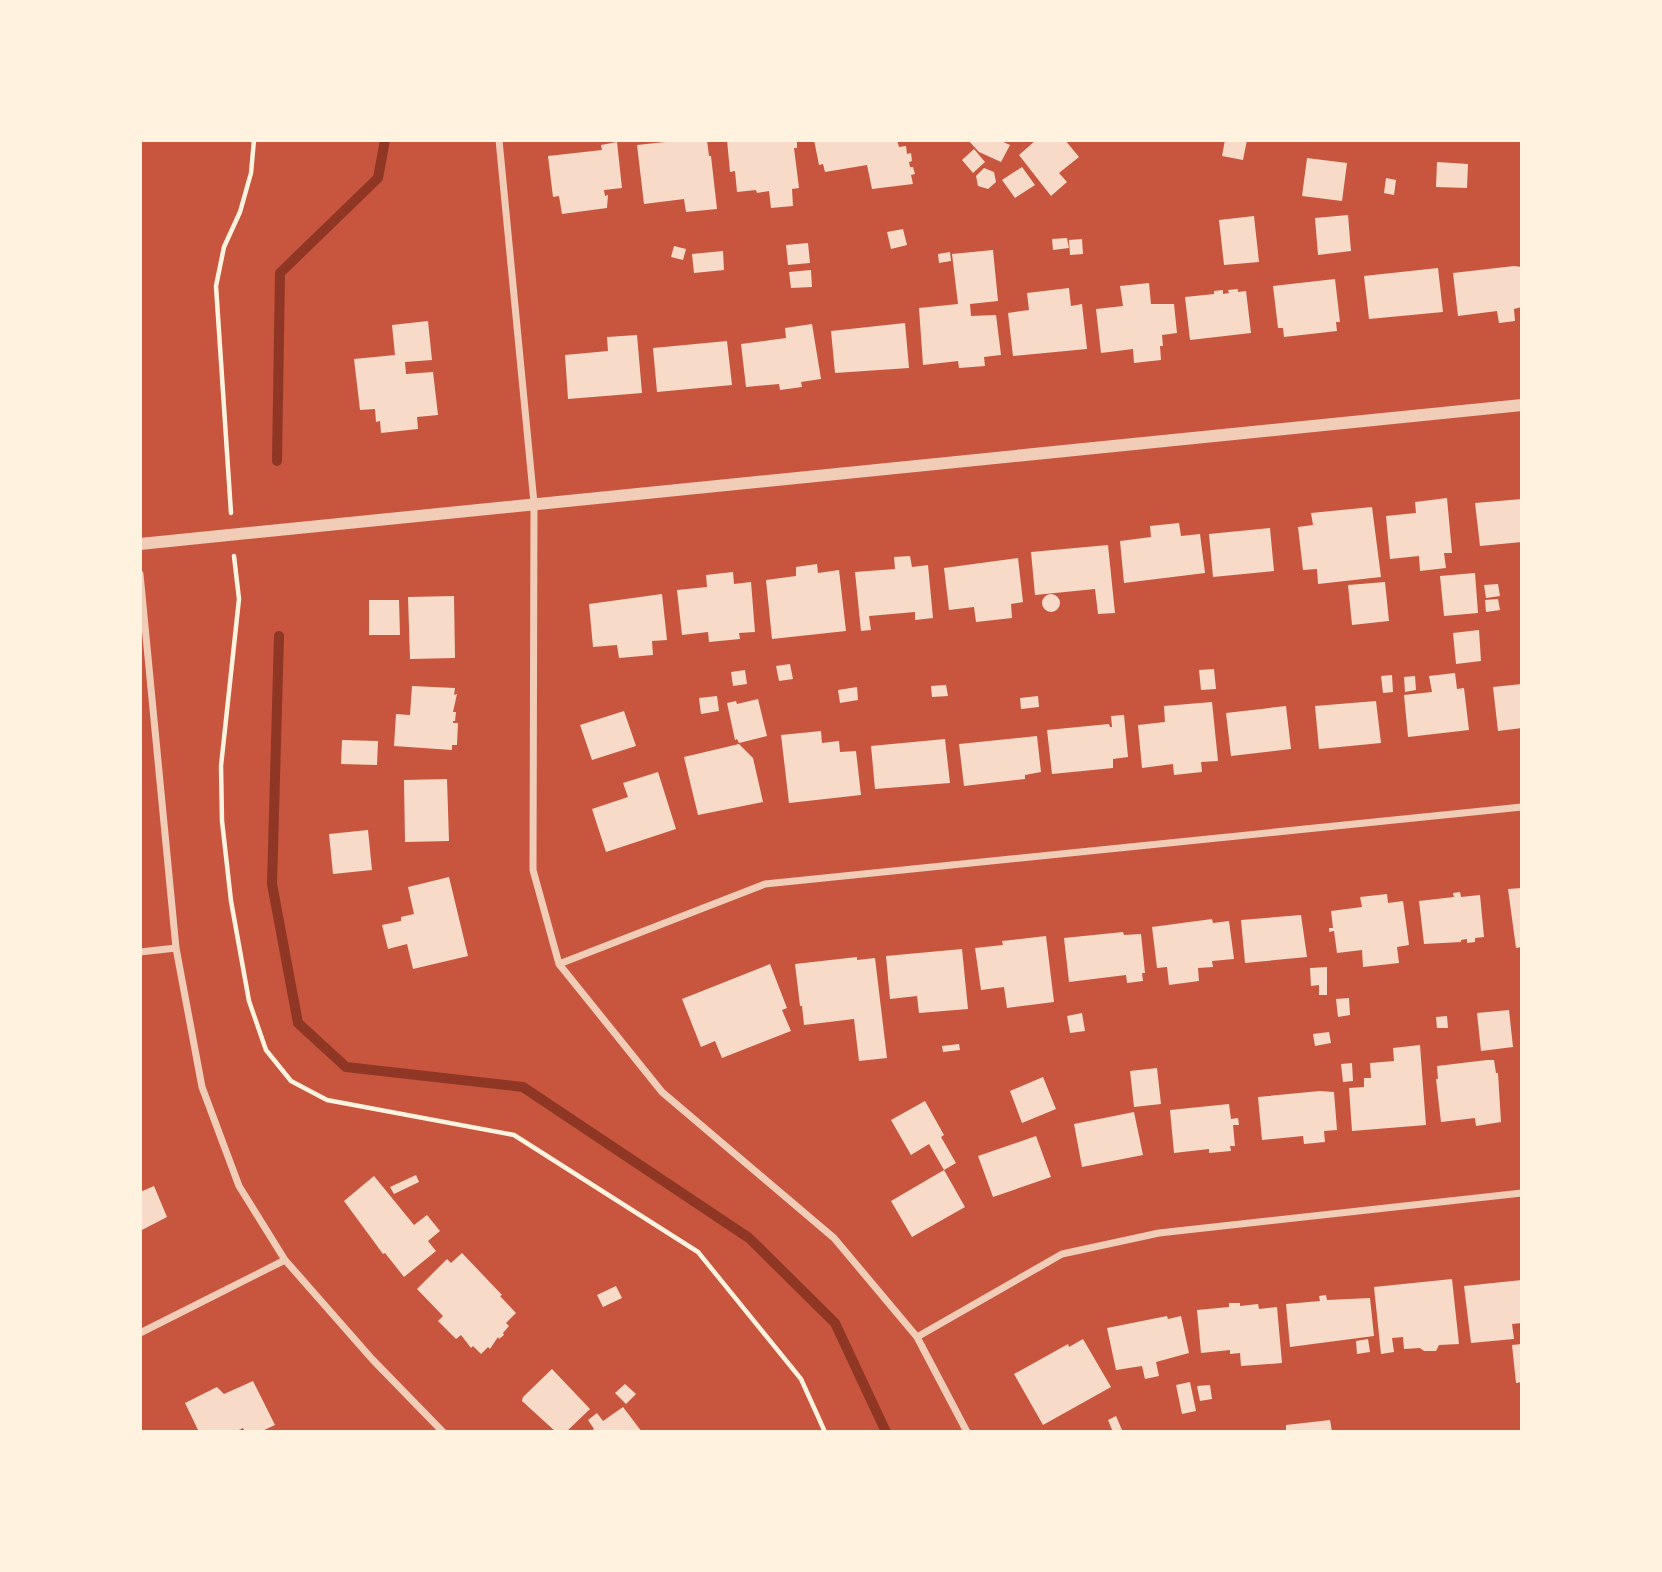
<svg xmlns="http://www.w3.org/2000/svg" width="1662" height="1572" font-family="'Exo 2',sans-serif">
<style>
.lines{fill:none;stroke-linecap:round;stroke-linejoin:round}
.stream{stroke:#8f3625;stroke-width:10}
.building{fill:#f7dbc8}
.path{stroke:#fff3e0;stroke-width:4.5}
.minor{stroke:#f1ccb7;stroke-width:7}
.tertiary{stroke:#f1ccb7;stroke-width:12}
</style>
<rect width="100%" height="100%" fill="#c8553d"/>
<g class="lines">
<path class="stream" d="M277 461 280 273 378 178 385 140
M279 636 272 884 298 1023 346 1067 523 1087 749 1238 835 1323 886 1432"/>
</g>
<path class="building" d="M684 140H707L709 156H711L717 209 686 212 684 199 644 204 637 145Z
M727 140H797V148H794L799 188 792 189 793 206 771 208 769 191 757 193 756 190 737 192 735 171 730 172Z
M814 140H897L899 147 906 146 907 154 911 153 912 161 909 162 910 167H913L915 174 911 175 913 184 872 189 867 165 825 172 823 164 819 165Z
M968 140H999L1010 145 1001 162 979 152Z
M1036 140H1065L1079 157 1059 173 1067 182 1051 196 1019 155Z
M1225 140H1247L1243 160 1222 156Z
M617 142 622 188 604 190 605 196 608 195 607 208 562 214 559 196 553 197 548 156 602 150 601 145Z
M974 149 985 162 973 173 962 160Z
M1307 158 1347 163 1342 201 1302 196Z
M1437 162 1468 164 1467 188 1436 187Z
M1022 167 1035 185 1015 198 1002 180Z
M984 168 994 172 996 182 988 189 978 186 976 176Z
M1386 178 1396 180 1394 195 1384 193Z
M1348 215 1351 251 1318 255 1315 218Z
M1254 216 1259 262 1224 265 1219 220Z
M903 229 907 245 891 249 887 232Z
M1067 238 1069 248 1053 250 1052 239Z
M1082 239 1083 254 1070 255 1069 240Z
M808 243 810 263 788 265 786 245Z
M674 246 686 249 683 260 671 257Z
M993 250 998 301 970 304 971 316 996 315 1001 355 984 357 985 366 959 368 958 361 923 365 919 308 958 304 952 254Z
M723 251 724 270 694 273 692 254Z
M950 252 951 261 939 263 938 254Z
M1514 266 1522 267V307L1514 309 1515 321 1499 323 1497 311 1458 316 1453 273Z
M1438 268 1443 312 1369 319 1364 276Z
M811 270 812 287 791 288 789 272Z
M1335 279 1340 322H1336L1337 331 1284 337 1283 328H1278L1273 286Z
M1149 283 1151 304H1174L1177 333 1162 335 1163 346H1160L1161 360 1134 363 1133 349 1101 353 1096 309 1123 306 1120 286Z
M1069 288 1071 306 1082 304 1087 349 1013 356 1008 313 1029 310 1027 293Z
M1238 289V292L1246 291 1251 333 1190 340 1185 297 1214 294V291L1223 290V294L1229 293 1228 290Z
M428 321 432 360 405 362 406 374 433 372 438 415 417 417 418 429 381 433 380 421 376 422 375 409 360 410 354 359 395 355 392 325Z
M905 323 909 368 835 373 831 331Z
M812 324 821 379 801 382 802 387 780 390 779 384 746 387 741 344 786 338 785 328Z
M637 335 642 393 568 399 565 355 608 351 607 337Z
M727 341 732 385 657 392 653 348Z
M1447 498 1452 553H1444L1446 568 1420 571 1419 556 1390 559 1386 516 1416 513 1415 502Z
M1522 499V542L1480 546 1475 503Z
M1372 507 1381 577 1318 584 1317 569 1303 570 1298 527 1313 525 1311 513Z
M1179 523 1181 536 1200 534 1205 573 1124 583 1120 541 1151 537 1150 526Z
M1270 528 1274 571 1213 577 1209 534Z
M1108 545 1115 613 1098 614 1095 589 1035 595 1031 552Z
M910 556 912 567 928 565 933 618 915 620V612L869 616 871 630 861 631 855 572 895 569 894 557Z
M1018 558 1023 602 1011 604 1012 618 976 622 974 607 949 610 944 568Z
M817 564 818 573 839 570 846 631 772 639 766 580 796 576V567Z
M733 572 734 584 751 582 755 632 739 633 740 639 709 642 708 632 682 635 677 590 707 587 706 575Z
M1475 573 1478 613 1444 616 1440 576Z
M1385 582 1389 621 1352 625 1348 585Z
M1498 584 1500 596 1486 598 1484 585Z
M1042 603a9 9 0 1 1 18 0a9 9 0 1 1-18 0Z
M662 594 667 640 652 641 653 655 619 658 617 645 593 647 589 604Z
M454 596 455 658 410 659 408 597Z
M1498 599 1500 610 1486 612 1485 600Z
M369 600H399L400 635H369Z
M1479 630 1481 661 1456 664 1453 633Z
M790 664 793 679 779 681 776 666Z
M1214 669 1216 689 1201 690 1199 670Z
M745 670 747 684 733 686 731 672Z
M1455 673 1457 689 1464 688 1469 730 1408 737 1404 695 1432 692 1429 676Z
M1392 675 1393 692 1383 693 1381 676Z
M1415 676 1416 690 1405 692 1404 677Z
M1522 684V728L1498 731 1493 687Z
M946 685 948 696 932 697 931 686Z
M412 686 455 688 454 695 457 694 453 712H456L455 721H453V723H458L457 745H452V750L394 746 396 714 410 715Z
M857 687 858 700 840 703 838 690Z
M717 696 719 711 701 714 699 698Z
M1038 696 1039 707 1021 709 1020 698Z
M758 699 767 736 739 743 737 739 735 740 727 703 736 701 737 704Z
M1376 701 1381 743 1319 749 1315 706Z
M1212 702 1218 761 1201 762 1202 772 1174 775 1173 764 1142 768 1138 725 1165 722 1164 706Z
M1286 706 1291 749 1231 756 1226 713Z
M624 711 636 746 592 760 580 725Z
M1124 715 1128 757 1113 759V768L1052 774 1047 730 1109 724 1110 727H1112L1111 716Z
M821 731 822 743 839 741 840 752 856 751 861 795 789 803 781 735Z
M1037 736 1041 772 1025 775V779L964 786 959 744Z
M945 739 950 783 875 789 871 746Z
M342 740 378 741 377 765 341 764Z
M739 744 753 758 763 802 698 815 684 757Z
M658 772 676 829 606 852 592 809 628 797 623 783Z
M447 779 449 841 405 842 404 780Z
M368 830 372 870 333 874 329 834Z
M449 877 468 956 413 969 407 944 388 949 382 925 401 921V917L414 914 408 887Z
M1522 888V947L1516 948 1508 889Z
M1460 892 1461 897 1480 895 1484 937 1475 938V942L1467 943V939L1461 940V942L1424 944 1419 901 1454 897 1453 893Z
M1387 894 1388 903 1403 901 1409 945 1397 947 1399 963 1363 967 1362 950 1337 953 1334 931 1329 932V928H1333L1331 911 1362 907 1360 897Z
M1301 915 1307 957 1245 963 1241 920Z
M1212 919 1213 923 1229 921 1234 959 1212 961 1213 967 1198 968 1199 981 1169 985 1167 967 1157 968 1152 927Z
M1123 932 1124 935 1141 934 1145 973H1142L1143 981 1127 983 1126 975 1069 982 1064 938Z
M1046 936 1054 1002 1007 1008 1004 987 981 990 975 948 1003 945 1002 941Z
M962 949 968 1009 919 1013 917 996 890 999 886 956Z
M857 957V960L875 958 887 1058 859 1061 854 1019 804 1025 802 1006H800L795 964Z
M770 964 787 1008 782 1010 791 1031 722 1058 715 1041 701 1047 682 999Z
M1327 967V995H1319V985L1311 986 1310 968Z
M1349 998 1350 1015 1338 1017 1336 999Z
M1509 1010 1513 1047 1481 1051 1477 1013Z
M1082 1013 1085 1031 1070 1033 1067 1016Z
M1447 1016 1448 1028H1437L1436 1017Z
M1329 1032 1331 1043 1315 1046 1313 1034Z
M959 1044 960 1050 943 1052 942 1046Z
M1420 1045 1426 1125 1352 1131 1349 1088 1364 1087V1078H1371L1370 1063 1394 1061 1393 1048Z
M1487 1060H1494L1496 1073H1498L1501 1122 1476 1126 1475 1118 1441 1122 1436 1079H1438L1437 1066Z
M1352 1063 1353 1081 1343 1082 1341 1064Z
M1157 1068 1161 1104 1134 1107 1130 1071Z
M1043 1077 1056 1109 1022 1123 1010 1091Z
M1320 1091 1334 1092 1337 1130 1324 1131 1325 1142 1304 1144 1303 1136 1262 1140 1258 1097Z
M925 1101 944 1135 941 1137 956 1163 944 1170 929 1144 911 1155 891 1120Z
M1229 1104 1231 1119 1238 1118 1239 1125H1233L1235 1146H1230L1231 1151 1209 1153V1149L1174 1153 1170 1110Z
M1134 1112 1143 1155 1082 1167 1074 1124Z
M1036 1136 1051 1177 993 1197 978 1156Z
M944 1170 965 1207 912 1237 891 1201Z
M416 1175 419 1182 394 1194 390 1187Z
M374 1176 414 1225 427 1215 440 1231 428 1241 436 1251 404 1277 385 1253 383 1254 344 1201Z
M154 1186 167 1217 140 1231V1192Z
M462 1253 502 1295 500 1296 516 1313 506 1323 509 1326 503 1333 504 1335 499 1339 498 1337 490 1349 488 1347 481 1354 473 1346 471 1348 461 1335 456 1339 438 1321 443 1316 417 1289 447 1259 451 1263Z
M1452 1279 1459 1344 1439 1345 1436 1351H1424L1420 1348 1404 1349 1403 1337 1392 1338 1394 1352 1381 1354 1374 1287Z
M1522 1280V1323L1512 1324 1514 1339 1471 1343 1464 1286Z
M616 1286 622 1298 603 1307 597 1295Z
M1326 1295 1327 1300 1370 1298 1374 1336 1290 1347 1286 1304 1320 1301 1319 1296Z
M1229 1303H1240V1306L1258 1304 1259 1309 1277 1307 1282 1363 1241 1366 1240 1353 1230 1354V1350L1201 1353 1197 1310 1229 1307Z
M1167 1316 1168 1319 1181 1316 1189 1353 1156 1362 1159 1376 1145 1379 1142 1366 1116 1370 1107 1328Z
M1083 1339 1111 1387 1043 1425 1014 1374 1068 1344 1069 1347Z
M1368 1339 1370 1352 1357 1354 1356 1341Z
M1522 1344V1382L1516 1383 1512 1345Z
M552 1369 590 1409 566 1432H556L522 1401 523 1397Z
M253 1381 275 1425 260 1432H245L243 1428 235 1432H199L185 1403 217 1387 224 1394Z
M1190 1382 1196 1411 1182 1414 1176 1385Z
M625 1384 636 1394 626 1404 615 1393Z
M1210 1385 1212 1399 1200 1401 1197 1386Z
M623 1407 642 1432H590L594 1429 588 1420 597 1413 603 1421Z
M1116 1416 1122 1430 1113 1432 1108 1420Z
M1330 1420 1332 1432H1286V1425Z"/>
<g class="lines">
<path class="path" d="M231 513 216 286 224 247 240 212 251 173 254 140
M234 556 239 599 221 766 222 821 231 901 249 1001 266 1050 291 1081 327 1100 514 1135 698 1252 801 1379 825 1432"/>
<path class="minor" d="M499 140 534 503 533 870 559 964 662 1092 834 1238 917 1337 967 1432
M140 574 176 948 202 1087 239 1186 285 1260 372 1359 443 1432
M140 952 176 948
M559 964 765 884 1522 807
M140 1333 285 1260
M917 1337 1062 1254 1159 1233 1522 1193"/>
<path class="tertiary" d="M140 544 1522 405"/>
</g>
<rect width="1662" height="1572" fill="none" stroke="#fff3e0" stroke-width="284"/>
</svg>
